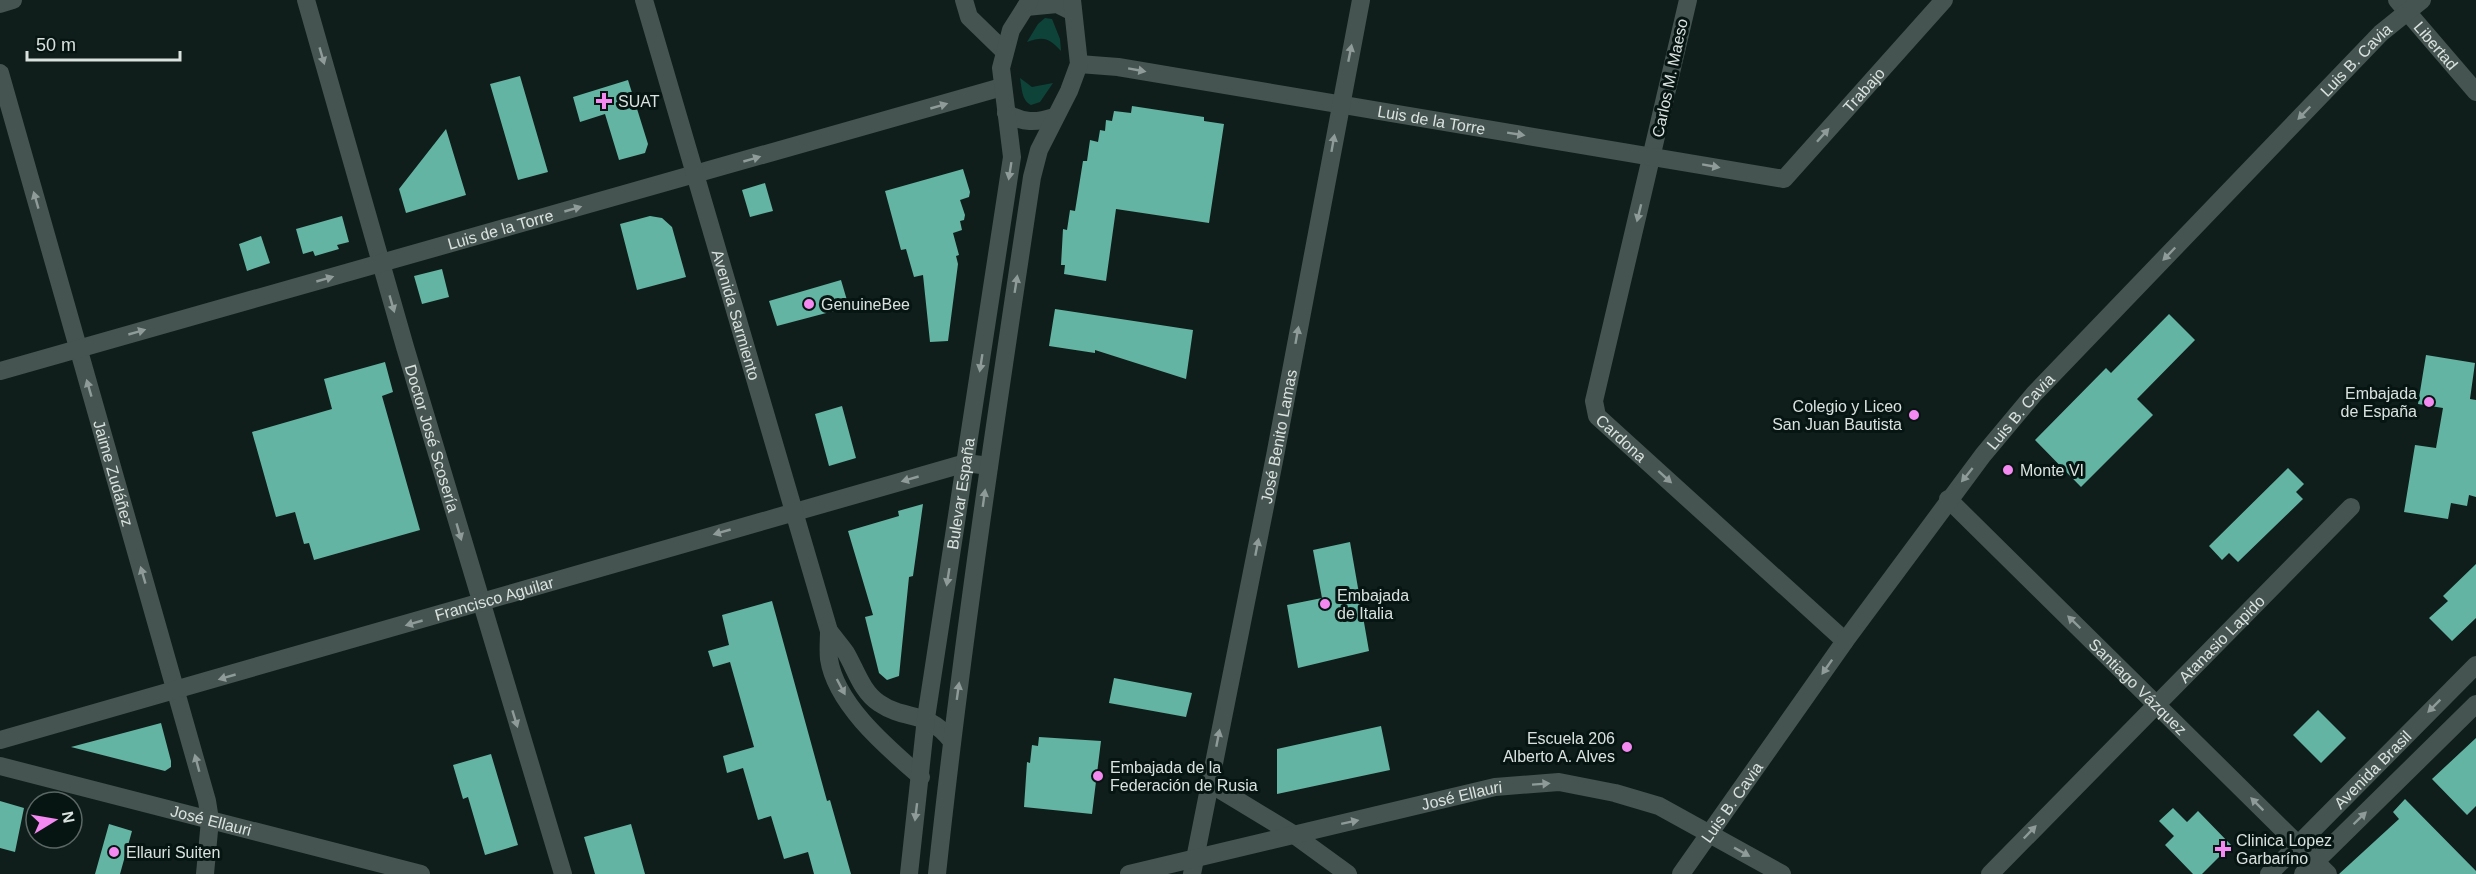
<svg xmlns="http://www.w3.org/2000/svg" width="2476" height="874" font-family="Arial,sans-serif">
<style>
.green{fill:#0e4339}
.building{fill:#64b4a3}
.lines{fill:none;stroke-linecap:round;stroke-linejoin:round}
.street{stroke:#455450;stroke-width:18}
.secondary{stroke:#455450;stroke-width:18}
.oneway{fill:#8f9b98}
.poi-dot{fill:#f389f1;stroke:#071512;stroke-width:2}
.labels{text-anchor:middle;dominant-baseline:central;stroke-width:6;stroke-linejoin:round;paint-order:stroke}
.street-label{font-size:16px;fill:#d9e2df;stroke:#071512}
.poi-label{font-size:16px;fill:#d9e2df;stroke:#071512;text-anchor:start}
</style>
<rect width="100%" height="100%" fill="#101e1b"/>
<path class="green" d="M1045 18 1052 19 1060 39 1061 51C1049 38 1044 36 1027 42L1038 24Z
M1020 78 1032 87 1053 83 1040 102 1031 105C1021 100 1022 87 1020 78Z"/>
<path class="building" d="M520 76 548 172 518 180 490 84Z
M628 80 648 144 645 153 619 160 605 114 580 122 573 97Z
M1132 106 1204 117V121L1224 124 1209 223 1116 209 1106 281 1064 274 1065 265H1061L1063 229 1067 230 1070 210 1075 211 1083 161H1087L1090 140 1098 142 1100 130 1105 131 1106 120 1112 121 1114 111 1131 113Z
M446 129 466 195 406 213 399 189Z
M963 169 970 192 969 197 960 200 965 215 964 220 960 221 962 230 953 233 959 255 956 256 958 264 948 341 930 342 923 275 914 277 906 249 901 250 885 191Z
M765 183 773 211 750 217 742 190Z
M342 216 349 242 337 245 339 249 315 256 313 251 303 254 296 229Z
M650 216 662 218 672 227 686 277 637 290 620 224Z
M261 236 270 263 247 271 239 244Z
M442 269 449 297 422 304 414 276Z
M841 280 849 307 777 326 769 301Z
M1055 309 1193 330 1186 379 1095 350V353L1049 346Z
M2169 314 2195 340 2137 399 2153 415 2081 487 2035 440 2106 368 2111 373Z
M2426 355 2475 363 2470 399 2476 400V497L2469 495 2467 506 2451 503 2448 519 2404 512 2415 445 2436 448 2443 408 2418 404Z
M385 362 393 392 382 396 420 530 314 560 309 543 304 544 295 512 276 517 252 432 332 409 324 379Z
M842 406 856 458 829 466 815 414Z
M2288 468 2304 484 2296 492 2303 499 2238 562 2229 553 2222 560 2209 546Z
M923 504 913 576 909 577 899 676 887 680 879 673 865 617 873 615 848 531 899 516 898 511Z
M1350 542 1369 651 1298 668 1287 605 1322 598 1313 550Z
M2476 564V618L2452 641 2429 618 2448 601 2443 596Z
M772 601 827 801 830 800 851 874H814L808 852 784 859 771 816 758 820 743 768 727 773 723 756 754 747 730 662 713 667 708 651 729 645 722 615Z
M1114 678 1192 693 1186 717 1109 703Z
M2318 710 2346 738 2321 763 2293 735Z
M161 723 171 761V767L165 771 71 747Z
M1381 726 1390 770 1277 794V749Z
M1039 737 1101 741 1092 814 1024 807 1027 762 1030 763 1032 745 1038 746Z
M2476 738V806L2467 815 2432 779Z
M491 754 518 845 485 855 468 797 463 799 453 765Z
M2405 799 2476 871V874H2339L2399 819 2393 812Z
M0 801 24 808 15 852 0 848Z
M2173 808 2187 822 2198 811 2231 845 2202 874H2193L2165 845 2174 836 2159 821Z
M109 824 132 831 120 874H95Z
M631 824 645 874H595L584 837Z"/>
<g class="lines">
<g class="street">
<path id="s1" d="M306 0 405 347 563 874"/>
<path d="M964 0 969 17 1004 51"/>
<path id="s2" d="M1688 0 1594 401 1597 416 1845 641"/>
<path id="s3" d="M2397 0 2476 92"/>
<path d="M0 4 13 0"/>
<path id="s4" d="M1079 64 1118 67 1784 179 1944 0"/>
<path id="s5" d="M0 73 207 801 210 820 205 874"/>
<path id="s6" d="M0 371 1002 87"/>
<path id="s7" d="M1948 499 2328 874"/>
<path id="s8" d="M0 740 966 463 989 466"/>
<path d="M1209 783 1293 834"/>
<path id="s9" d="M1192 874 1275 456 1361 0"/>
<path id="s10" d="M1681 874 1845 641 1983 455 2034 394 2381 33 2422 0"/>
<path id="s11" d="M1990 874 2351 507"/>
</g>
<g class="secondary">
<path id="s12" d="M644 0 829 631C829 640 828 650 829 659 836 705 888 748 921 777"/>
<path d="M1026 7 1057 4 1073 12"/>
<path d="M1006 113C1023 123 1036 123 1054 117"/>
<path d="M829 631C835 639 841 646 846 653 856 670 862 692 879 703 907 722 926 709 951 740"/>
<path id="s13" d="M0 766 421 874"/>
<path d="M1293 834 1348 874"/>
<path id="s14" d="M909 874 926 718 1012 157 1001 68 1011 30 1030 0"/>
<path d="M937 874C962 641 997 409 1032 177L1039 150 1069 91 1079 64 1072 0"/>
<path id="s15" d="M1129 874 1495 787 1559 782 1615 793 1659 806 1782 874"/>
<path id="s16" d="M2269 874 2476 665"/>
<path d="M2303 874 2476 704"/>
</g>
</g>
<defs><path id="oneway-solid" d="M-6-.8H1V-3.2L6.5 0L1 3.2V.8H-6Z" transform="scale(1.5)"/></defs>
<g class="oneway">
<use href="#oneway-solid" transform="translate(1350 53) rotate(-79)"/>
<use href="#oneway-solid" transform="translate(322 56) rotate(74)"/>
<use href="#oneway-solid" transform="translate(1137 70) rotate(10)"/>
<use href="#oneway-solid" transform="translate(939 106) rotate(-16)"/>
<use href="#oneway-solid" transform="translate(2304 113) rotate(134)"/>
<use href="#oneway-solid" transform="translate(1516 134) rotate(9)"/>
<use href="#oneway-solid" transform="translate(1823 135) rotate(-48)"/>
<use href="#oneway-solid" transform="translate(1333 143) rotate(-80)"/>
<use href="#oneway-solid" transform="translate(752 159) rotate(-16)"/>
<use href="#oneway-solid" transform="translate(1711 166) rotate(10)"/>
<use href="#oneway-solid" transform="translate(1010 171) rotate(99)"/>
<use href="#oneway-solid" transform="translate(36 200) rotate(-106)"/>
<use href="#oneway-solid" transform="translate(573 209) rotate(-16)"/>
<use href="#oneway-solid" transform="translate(1639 213) rotate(104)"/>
<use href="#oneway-solid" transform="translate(2169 254) rotate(134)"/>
<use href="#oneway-solid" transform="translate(325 279) rotate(-16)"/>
<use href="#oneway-solid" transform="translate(1016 284) rotate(-81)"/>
<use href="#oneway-solid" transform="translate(392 304) rotate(74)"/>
<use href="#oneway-solid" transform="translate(137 332) rotate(-16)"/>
<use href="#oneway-solid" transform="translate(1297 335) rotate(-80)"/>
<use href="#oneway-solid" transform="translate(981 363) rotate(99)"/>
<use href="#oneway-solid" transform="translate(89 388) rotate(-106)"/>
<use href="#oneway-solid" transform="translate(1967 475) rotate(129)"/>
<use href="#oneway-solid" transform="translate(1665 477) rotate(42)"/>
<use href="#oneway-solid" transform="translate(910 479) rotate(164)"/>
<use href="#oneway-solid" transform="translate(984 498) rotate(-82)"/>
<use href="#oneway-solid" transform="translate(459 532) rotate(74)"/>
<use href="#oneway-solid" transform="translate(722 532) rotate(164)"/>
<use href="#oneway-solid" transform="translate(1257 547) rotate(-79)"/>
<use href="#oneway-solid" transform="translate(143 575) rotate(-106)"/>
<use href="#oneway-solid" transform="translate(948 577) rotate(99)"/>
<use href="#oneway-solid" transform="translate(2074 622) rotate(-136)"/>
<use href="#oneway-solid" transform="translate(414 623) rotate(164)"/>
<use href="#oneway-solid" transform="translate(1827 667) rotate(125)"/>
<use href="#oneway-solid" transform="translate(227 677) rotate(164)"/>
<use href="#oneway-solid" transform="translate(841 687) rotate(62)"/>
<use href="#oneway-solid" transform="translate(958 691) rotate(-82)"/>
<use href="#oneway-solid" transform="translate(2434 706) rotate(135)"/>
<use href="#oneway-solid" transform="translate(515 719) rotate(73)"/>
<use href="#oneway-solid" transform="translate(1218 738) rotate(-79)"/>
<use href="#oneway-solid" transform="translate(197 763) rotate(-105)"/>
<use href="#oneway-solid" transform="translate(1541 784) rotate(-4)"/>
<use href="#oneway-solid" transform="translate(2257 804) rotate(-135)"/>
<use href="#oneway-solid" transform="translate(916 812) rotate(97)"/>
<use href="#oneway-solid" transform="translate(2360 818) rotate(-44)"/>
<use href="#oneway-solid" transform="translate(1350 822) rotate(-12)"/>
<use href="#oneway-solid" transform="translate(2030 832) rotate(-46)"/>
<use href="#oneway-solid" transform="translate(1742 852) rotate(29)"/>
</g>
<g class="poi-dot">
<path d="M601 92h6v6h6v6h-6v6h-6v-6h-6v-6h6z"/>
<circle cx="809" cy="304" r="6"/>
<circle cx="2429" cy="402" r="6"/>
<circle cx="1914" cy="415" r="6"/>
<circle cx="2008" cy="470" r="6"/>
<circle cx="1325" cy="604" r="6"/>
<circle cx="1627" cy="747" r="6"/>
<circle cx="1098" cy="776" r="6"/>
<path d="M2220 840h6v6h6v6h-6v6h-6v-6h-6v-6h6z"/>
<circle cx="114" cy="852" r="6"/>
</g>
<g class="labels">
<g class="street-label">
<text stroke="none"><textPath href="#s3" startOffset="60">Libertad</textPath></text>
<text stroke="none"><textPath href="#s10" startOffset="1060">Luis B. Cavia</textPath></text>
<text transform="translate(1670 78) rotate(-78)">Carlos M. Maeso</text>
<text stroke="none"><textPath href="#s4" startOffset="834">Trabajo</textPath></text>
<text stroke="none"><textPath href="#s4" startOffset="357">Luis de la Torre</textPath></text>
<text stroke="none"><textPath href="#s6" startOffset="520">Luis de la Torre</textPath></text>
<text stroke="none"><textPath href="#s12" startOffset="328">Avenida Sarmiento</textPath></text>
<text stroke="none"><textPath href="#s10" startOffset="574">Luis B. Cavia</textPath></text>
<text stroke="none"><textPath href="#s9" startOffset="446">José Benito Lamas</textPath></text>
<text stroke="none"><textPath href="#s1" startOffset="456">Doctor José Scosería</textPath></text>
<text stroke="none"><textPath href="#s2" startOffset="460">Cardona</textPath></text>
<text stroke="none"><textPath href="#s5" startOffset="416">Jaime Zudáñez</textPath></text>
<text stroke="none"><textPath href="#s14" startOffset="384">Bulevar España</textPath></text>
<text stroke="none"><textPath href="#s8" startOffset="514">Francisco Aguilar</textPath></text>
<text stroke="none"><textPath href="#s11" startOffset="330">Atanasio Lapido</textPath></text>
<text stroke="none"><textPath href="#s7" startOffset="267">Santiago Vázquez</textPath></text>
<text stroke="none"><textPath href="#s16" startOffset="147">Avenida Brasil</textPath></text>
<text stroke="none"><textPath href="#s15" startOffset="342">José Ellauri</textPath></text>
<text stroke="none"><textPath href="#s10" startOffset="88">Luis B. Cavia</textPath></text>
<text stroke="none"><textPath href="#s13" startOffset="218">José Ellauri</textPath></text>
</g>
<g class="poi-label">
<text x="618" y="101">SUAT</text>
<text x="821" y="304">GenuineBee</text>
<text x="2417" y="393" text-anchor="end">Embajada<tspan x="2417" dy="18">de España</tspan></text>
<text x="1902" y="406" text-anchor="end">Colegio y Liceo<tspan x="1902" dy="18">San Juan Bautista</tspan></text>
<text x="2020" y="470">Monte VI</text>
<text x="1337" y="595">Embajada<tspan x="1337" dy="18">de Italia</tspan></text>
<text x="1615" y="738" text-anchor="end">Escuela 206<tspan x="1615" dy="18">Alberto A. Alves</tspan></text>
<text x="1110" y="767">Embajada de la<tspan x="1110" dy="18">Federación de Rusia</tspan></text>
<text x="2236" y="840">Clinica Lopez<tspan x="2236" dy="18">Garbaríno</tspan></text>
<text x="126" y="852">Ellauri Suiten</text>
</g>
</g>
<g transform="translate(54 820) rotate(79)"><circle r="28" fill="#071512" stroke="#5b6764" stroke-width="1.5"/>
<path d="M0-4.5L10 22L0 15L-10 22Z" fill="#f389f1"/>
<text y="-9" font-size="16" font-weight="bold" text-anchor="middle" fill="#d9e2df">N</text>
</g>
<path d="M27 51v9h153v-9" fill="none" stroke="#d9e2df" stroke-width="3"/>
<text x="36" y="51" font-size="18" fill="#d9e2df" stroke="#071512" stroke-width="4.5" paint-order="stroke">50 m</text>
</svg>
